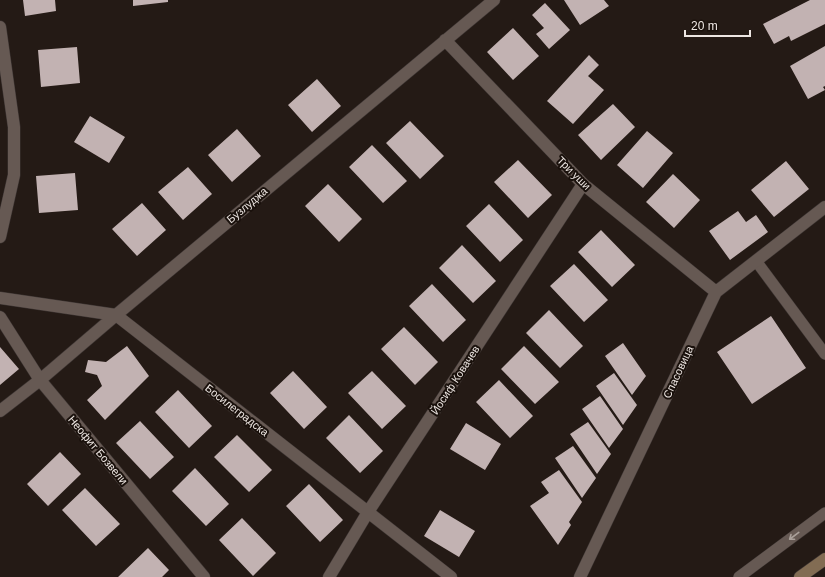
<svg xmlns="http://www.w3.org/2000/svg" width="825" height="577" font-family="Arial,sans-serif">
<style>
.building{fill:#c2b2b2}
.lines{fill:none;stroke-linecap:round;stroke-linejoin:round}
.lane-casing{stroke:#3e3634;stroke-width:12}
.street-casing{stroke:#3e3634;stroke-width:13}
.secondary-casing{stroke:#3e3634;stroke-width:13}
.lane{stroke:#665953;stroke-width:11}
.street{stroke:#665953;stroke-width:12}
.secondary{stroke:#826c53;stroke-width:12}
.oneway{stroke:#aaa09a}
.labels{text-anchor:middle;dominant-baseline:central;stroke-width:4;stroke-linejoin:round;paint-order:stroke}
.street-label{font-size:11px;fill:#ede6e2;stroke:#1a110c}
</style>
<rect width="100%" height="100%" fill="#241a15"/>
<path class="building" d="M23 0H55L56 11 25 16Z
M133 0H168V2L133 6Z
M564 0H604L609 6 580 25Z
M810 0H825V24L791 41 789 36 774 44 763 24Z
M545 3 570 30 549 49 536 34 544 28 532 15Z
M513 28 539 56 513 80 487 52Z
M825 46V86L823 87 825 90 808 99 790 66Z
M77 47 80 83 41 87 38 50Z
M589 55 599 65 588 76 604 90 573 124 547 101Z
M317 79 341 106 312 132 288 105Z
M613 104 635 127 601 160 578 135Z
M90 116 125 137 109 163 74 142Z
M410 121 444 156 420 179 386 143Z
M237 129 261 156 232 182 208 155Z
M647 131 673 153 643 188 617 165Z
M372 145 407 181 383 203 349 167Z
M518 160 552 195 528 218 494 182Z
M786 161 809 189 774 217 751 190Z
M188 167 212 194 183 220 158 192Z
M75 173 78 210 39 213 36 176Z
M673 174 700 200 674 228 646 202Z
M328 184 362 219 339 242 305 206Z
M142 203 166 230 137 256 112 229Z
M489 204 523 240 500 262 466 226Z
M738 211 746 222 756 215 768 232 730 260 709 231Z
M601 230 635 265 612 287 578 252Z
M462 245 496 281 473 303 439 268Z
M574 264 608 300 584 322 550 286Z
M432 284 466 320 443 342 409 306Z
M549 310 583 346 560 368 526 333Z
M771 316 806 368 752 404 717 352Z
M404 327 438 362 415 385 381 349Z
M623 343 646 376 632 395 605 356Z
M127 346 149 376 105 420 87 400 102 386 97 375 85 372 88 360 106 362Z
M524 346 559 382 535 404 501 369Z
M0 347 19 369 0 385Z
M293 371 327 407 304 429 270 393Z
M372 371 406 406 382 429 348 393Z
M614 373 637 405 623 425 596 386Z
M499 380 533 416 510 438 476 402Z
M178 390 212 426 189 448 155 412Z
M600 396 623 429 609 448 582 409Z
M349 415 383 451 360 473 326 438Z
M140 421 174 457 150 479 116 443Z
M588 422 611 454 597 474 570 434Z
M466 423 501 444 485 470 450 449Z
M237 435 272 470 249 492 214 457Z
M573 446 596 478 582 498 555 458Z
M60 452 81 474 48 506 27 484Z
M195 468 229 504 206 526 172 491Z
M559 470 582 502 569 522 571 525 558 545 530 506 549 493 541 482Z
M309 484 343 520 320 542 286 506Z
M85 488 120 524 96 546 62 510Z
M440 510 475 531 459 557 424 536Z
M242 518 276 553 253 576 219 540Z
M148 548 169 570 162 577H118Z"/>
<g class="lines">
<g class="lane-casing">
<path id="lane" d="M756 261 825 354
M739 577 825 513"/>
</g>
<g class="street-casing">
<path id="street" d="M0 27 14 127V175L0 237
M445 40 583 184 716 292
M0 298 116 315 451 577
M0 317 40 380 204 577
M0 411 40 380 116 315 494 0
M329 577 368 512 583 184
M580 577 716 292 825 207"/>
</g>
<g class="secondary-casing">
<path id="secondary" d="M800 577 825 559"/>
</g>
<use href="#lane" class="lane"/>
<use href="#street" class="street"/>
<use href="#secondary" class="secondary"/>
</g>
<defs><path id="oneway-shaft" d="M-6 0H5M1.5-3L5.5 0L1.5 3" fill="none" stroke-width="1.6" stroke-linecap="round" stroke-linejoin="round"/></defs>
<use class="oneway" href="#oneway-shaft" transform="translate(794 536) rotate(143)"/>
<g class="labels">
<g class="street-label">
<text transform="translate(574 173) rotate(45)">Три уши</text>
<text transform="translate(247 205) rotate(-40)">Бузлуджа</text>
<text transform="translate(678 372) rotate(-65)">Спасовица</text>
<text transform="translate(455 380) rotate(-57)">Йосиф Ковачев</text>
<text transform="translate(237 410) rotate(38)">Босилеградска</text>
<text transform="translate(98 450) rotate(50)">Неофит Бозвели</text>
</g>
</g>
<path d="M685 30v6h65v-6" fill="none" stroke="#ede6e2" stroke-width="2"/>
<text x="691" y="30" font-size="12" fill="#ede6e2" stroke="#1a110c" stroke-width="3" paint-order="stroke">20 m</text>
</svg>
